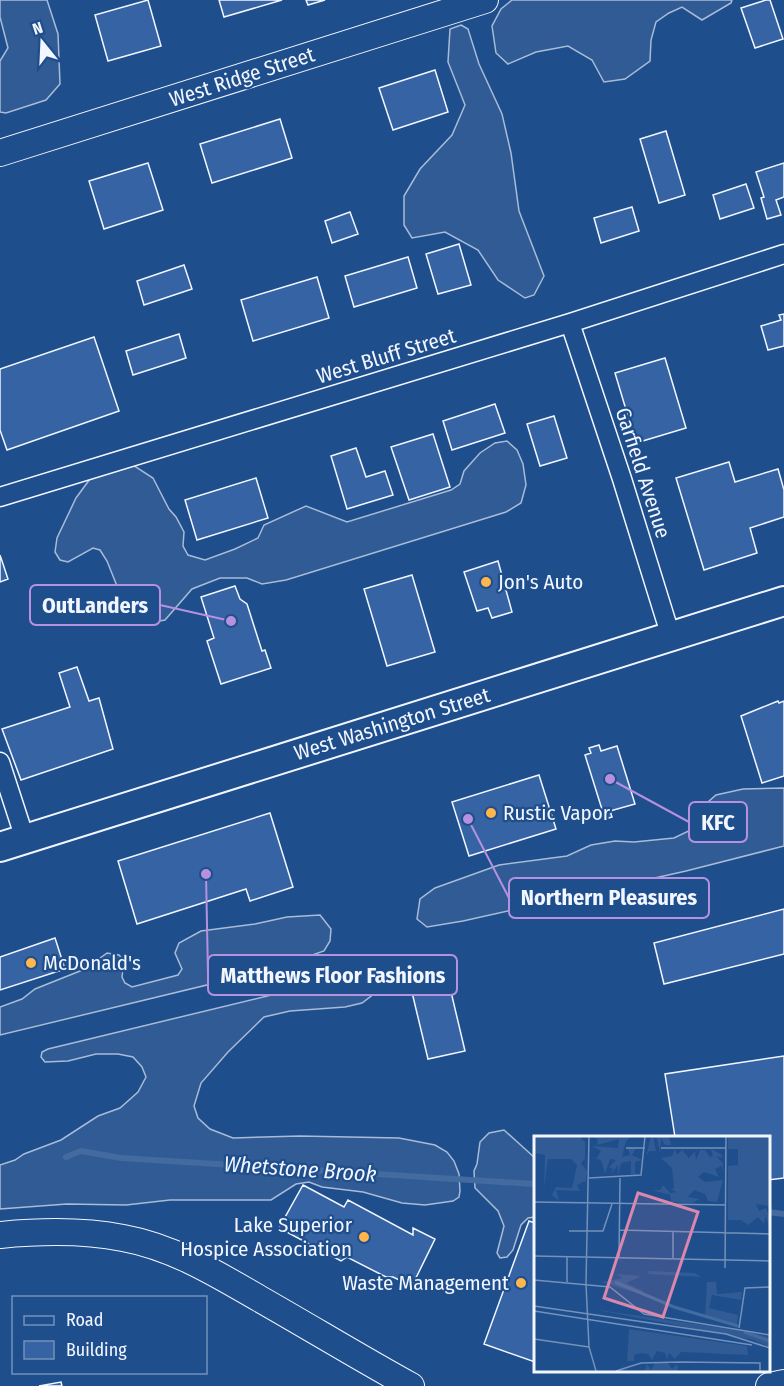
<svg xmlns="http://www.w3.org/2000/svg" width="784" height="1386" font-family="'Fira Sans Condensed',sans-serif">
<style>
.built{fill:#305b95;stroke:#a8bbd7;stroke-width:1.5}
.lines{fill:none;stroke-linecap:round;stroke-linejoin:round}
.stream{stroke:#446ba0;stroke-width:6}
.building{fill:#3563a3;stroke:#f2f6ff;stroke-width:1.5}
.street-casing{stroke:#f2f6ff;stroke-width:21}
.secondary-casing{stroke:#f2f6ff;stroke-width:28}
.primary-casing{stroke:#f2f6ff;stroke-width:32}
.street{stroke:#1f4e8c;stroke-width:18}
.secondary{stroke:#1f4e8c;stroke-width:26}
.primary{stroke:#1f4e8c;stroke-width:28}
.poi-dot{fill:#ffb74d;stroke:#1f4e8c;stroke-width:2}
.labels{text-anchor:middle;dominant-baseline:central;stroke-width:4.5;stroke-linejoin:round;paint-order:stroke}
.street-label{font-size:21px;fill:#f2f6ff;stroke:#1f4e8c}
.poi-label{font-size:21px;fill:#f2f6ff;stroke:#1f4e8c;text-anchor:start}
.water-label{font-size:22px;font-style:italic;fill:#f2f6ff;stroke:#1f4e8c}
.inset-river{fill:none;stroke:#446ba0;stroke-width:3}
.inset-road{fill:none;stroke:#7391ba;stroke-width:1.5}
.view{fill:#da87ad;fill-opacity:0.15;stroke:#da87ad;stroke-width:3}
.inset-edge{fill:none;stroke:#f2f6ff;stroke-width:3}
.leader{fill:none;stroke:#b691df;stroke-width:2}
.callout-dot{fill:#b691df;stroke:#1f4e8c;stroke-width:2}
.callout{fill:#1f4e8c;stroke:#b691df;stroke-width:2}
.callout-label{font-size:22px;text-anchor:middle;font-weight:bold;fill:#f2f6ff}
</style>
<rect width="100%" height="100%" fill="#1f4e8c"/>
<path class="built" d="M0 0H47L58 34 60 84 46 100 6 113 0 112V61L8 48 0 17Z
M512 0H732L731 3 702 20 682 7 669 13 656 22 651 40 650 61 625 79 604 82 592 60 568 46 536 52 508 64 496 53 492 26 501 9Z
M461 25 468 29 479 64 502 114 511 153 519 211 544 276 534 295 525 298 498 280 478 250 445 232 412 238 404 225V196L420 169 452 135 465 105 448 62 450 29Z
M507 441 517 450 523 464 526 485 521 503 506 512 286 580 262 584 247 578H220L192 589 165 620 154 622 133 611 123 601 107 561 100 550 93 548 68 562 60 560 55 552 57 538 76 498 90 479 133 465 153 478 169 509 176 517 184 532 183 546 188 555 205 560 235 549 258 538 264 525 306 506 347 522 451 490 460 484 464 471 480 453 495 443Z
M784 788V846L686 871 463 921 427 927 417 919 420 899 435 888 499 865 567 856 591 845 615 841 634 842 674 838 693 829 701 819V808L716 795 743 789Z
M320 915 331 929 330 941 324 951 269 970 0 1035V1007L22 999 35 989 85 969 107 953 119 955 124 961 122 977 125 983 132 987 178 975 182 969 175 953 179 943 201 931 255 924 287 917Z
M356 977 371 980 379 990 362 1003 345 1007 290 1011 264 1017 228 1052 201 1083 194 1106 198 1118 210 1129 233 1138 300 1136 399 1138 435 1145 447 1152 454 1161 459 1174 460 1191 459 1197 453 1201 425 1205 402 1203 363 1192 322 1187 309 1182 296 1184 271 1200H170L126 1205 67 1204 0 1209V1165L15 1160 24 1154 61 1140 98 1116 120 1108 138 1092 146 1077 142 1067 133 1057 118 1054H96L68 1061 45 1062 41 1057 42 1052 48 1049 288 991Z
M504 1130 535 1158V1217L528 1218 521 1225 513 1250 507 1257 500 1258 497 1253 504 1226 498 1211 475 1188 474 1171 477 1164 480 1142 489 1133Z"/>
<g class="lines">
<path class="stream" d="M66 1157 81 1151 121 1158 535 1184
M768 1212 784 1214"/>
</g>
<path class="building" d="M148 0 161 46 108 61 95 15Z
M219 0H282L224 17Z
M306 0H325L308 5Z
M766 0H770L783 39 755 48 741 8Z
M435 70 448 112 393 130 379 88Z
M280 119 292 158 212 183 200 144Z
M666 131 685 195 659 203 640 139Z
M148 163 163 210 104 229 89 181Z
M784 163V197L776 200 781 215 767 219 761 198 764 197 756 172Z
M746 184 754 208 720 219 713 195Z
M632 207 639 231 601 243 594 218Z
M350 212 358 234 332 243 325 221Z
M459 244 471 285 438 294 426 254Z
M408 257 417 288 354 307 345 276Z
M184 265 192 289 144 305 137 281Z
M317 277 329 318 253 341 241 300Z
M784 314V346L768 350 761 326 781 320 779 315Z
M179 334 186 358 133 375 126 351Z
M94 337 119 411 7 450 0 430V369Z
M665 358 686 428 636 443 615 373Z
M495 404 505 433 452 450 443 421Z
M554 416 567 458 540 466 527 424Z
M433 434 450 487 409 500 391 447Z
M356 448 366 477 385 471 393 495 347 509 331 456Z
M729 462 735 482 778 469 784 490V517L750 528 757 553 704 570 676 478Z
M256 478 268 518 197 540 185 500Z
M0 555 8 579 0 582Z
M498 561 512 612 492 618 488 608 477 611 464 572Z
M412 575 435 652 387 666 364 589Z
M235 586 240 599 247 604 262 651 265 650 271 668 221 684 207 641 214 638 201 597Z
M77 667 89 701 99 698 113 749 21 780 2 729 70 707 59 673Z
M778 701 779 703 784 701V776L762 783 741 716Z
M599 745 601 751 617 746 635 804 610 811 612 817 605 819 585 755 591 753 589 748Z
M539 775 556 829 469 856 452 802Z
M270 813 293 887 250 901 246 889 137 924 118 861Z
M784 909V954L664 984 654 943Z
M55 938 65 969 0 990V957Z
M447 975 465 1051 428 1059 410 984Z
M784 1056V1178L768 1180V1137H675L665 1074Z
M303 1185 344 1207 348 1200 413 1235V1228L435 1239 412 1286 393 1277H386L347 1257 341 1261 279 1228Z
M529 1221 535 1223V1362L484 1344Z
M61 1382 62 1386H39Z"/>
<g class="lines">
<g class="street-casing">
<path id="street" d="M570 323 622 479 671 637
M0 497 570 323 784 254
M0 762 25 839"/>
</g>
<g class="secondary-casing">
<path id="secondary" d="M0 153 485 0
M0 1235C41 1231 83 1230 123 1238 173 1247 217 1274 260 1299 311 1328 360 1358 411 1386
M769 1386 784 1383"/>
</g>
<g class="primary-casing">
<path id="primary" d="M0 847 784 601"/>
</g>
<use href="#street" class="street"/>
<use href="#secondary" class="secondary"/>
<use href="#primary" class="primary"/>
</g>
<g class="poi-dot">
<circle cx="486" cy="582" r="6"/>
<circle cx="491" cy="813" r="6"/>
<circle cx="31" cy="963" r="6"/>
<circle cx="364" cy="1237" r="6"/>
<circle cx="521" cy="1283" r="6"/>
</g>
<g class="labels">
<g class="street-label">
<text transform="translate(242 77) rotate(-18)">West Ridge Street</text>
<text transform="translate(386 356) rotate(-17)">West Bluff Street</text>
<text transform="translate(643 473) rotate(72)">Garfield Avenue</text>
<text transform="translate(392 724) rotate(-17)">West Washington Street</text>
</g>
<g class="poi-label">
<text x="498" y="582">Jon's Auto</text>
<text x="503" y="813">Rustic Vapor</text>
<text x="43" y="963">McDonald's</text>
<text x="352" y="1225" text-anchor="end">Lake Superior<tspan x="352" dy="24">Hospice Association</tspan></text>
<text x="509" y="1283" text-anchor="end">Waste Management</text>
</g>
<g class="water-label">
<text transform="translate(300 1169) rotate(4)">Whetstone Brook</text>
</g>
</g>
<g transform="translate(534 1136)">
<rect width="236" height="236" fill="#1f4e8c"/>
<path d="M0 0H45L51 6V23L47 27 53 35 52 45 43 49 46 55 22 54 25 65 18 59 22 51 38 52 43 29 37 23H14L10 53 11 19 0 17ZM59 0H97L92 5 88 21 96 19 94 13H101L98 19 108 24 101 26V38H97V25L87 27 84 39V29L76 39 79 33 75 31 82 24 76 23 71 38 67 24 62 23 67 15 58 10 84 12 85 3 63 9 64 4ZM117 0H135L137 9H131L127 2 126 17 123 2 119 1 122 15H115L112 21ZM194 0H235V70L222 68 225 75 232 72 235 80V92L232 80 230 88 224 81 214 89 207 84H194V30L204 29V13H194ZM141 13 143 19 148 14 155 22 161 15 162 24 166 14H171L176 21 179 20 177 13 187 18 189 22 182 20 189 27V37L188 30 181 33 185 41 170 36 164 41 171 46 189 44 183 66 174 65 171 58 160 54 154 61 166 63 158 67 137 66 136 59 118 54H126L129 49 136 57 142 56 137 53 140 52 138 32 127 22 138 20ZM115 135 161 137 167 141 114 138ZM82 138 108 140 92 147 109 155V159L67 146 89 142ZM173 146H182L183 158 208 156 207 164 178 159 175 172 204 179 203 188 171 181ZM58 173 216 196 235 201V211L220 204ZM95 193 213 210 214 219 147 216 141 223 135 217 133 224 131 217 123 215 118 224 114 218 107 217 100 219V225H93ZM121 227H134L138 233 143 228 144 232 143 235H110L113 228 117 234Z" fill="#305b95"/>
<path class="inset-river" d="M81 146 140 171 204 190M210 196 236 205"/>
<path class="inset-road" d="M55 0 52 148 55 211 62 235M92 12H111M127 12H192M55 42 107 39 111 0M0 66 192 69M85 94 236 98M35 95H69L78 68M0 120 236 125M85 121 86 42M139 122V95M191 132 192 0M0 144 76 151 110 178 236 199M33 146V120M0 170 192 198 236 212M0 175 218 209M205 192 211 152 236 151M0 203 55 211M82 235 107 227 146 226 226 227V235"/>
<path class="view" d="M104 57 164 76 129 181 70 162Z"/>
<rect width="236" height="236" class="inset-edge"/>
</g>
<path class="leader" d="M231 621L160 605M610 779L689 822M468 819L509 898M206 874L208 975"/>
<g class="callout-dot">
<circle cx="231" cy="621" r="6"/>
<circle cx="610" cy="779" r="6"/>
<circle cx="468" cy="819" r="6"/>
<circle cx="206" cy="874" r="6"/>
</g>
<g class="callout">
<rect x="30" y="585" width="130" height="40" rx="6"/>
<rect x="689" y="802" width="58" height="40" rx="6"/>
<rect x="509" y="878" width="200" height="40" rx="6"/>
<rect x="208" y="955" width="249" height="40" rx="6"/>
</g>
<g class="callout-label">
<text x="95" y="613">OutLanders</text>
<text x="718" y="830">KFC</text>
<text x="609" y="905">Northern Pleasures</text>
<text x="333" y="983">Matthews Floor Fashions</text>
</g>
<rect x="12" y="1296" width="195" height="78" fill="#1f4e8c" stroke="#7391ba" stroke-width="1.5"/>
<rect x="24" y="1316" width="30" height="9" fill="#1f4e8c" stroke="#7391ba" stroke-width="1.5"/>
<text x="66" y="1326" font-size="18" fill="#f2f6ff">Road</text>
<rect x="24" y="1341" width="30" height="18" fill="#3563a3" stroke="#7391ba" stroke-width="1.5"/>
<text x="66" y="1356" font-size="18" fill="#f2f6ff">Building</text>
<g transform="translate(42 42) rotate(342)" stroke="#1f4e8c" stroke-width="4.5" paint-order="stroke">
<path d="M0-4.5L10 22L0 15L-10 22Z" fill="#f2f6ff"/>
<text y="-9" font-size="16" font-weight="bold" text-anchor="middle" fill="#f2f6ff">N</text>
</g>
</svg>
